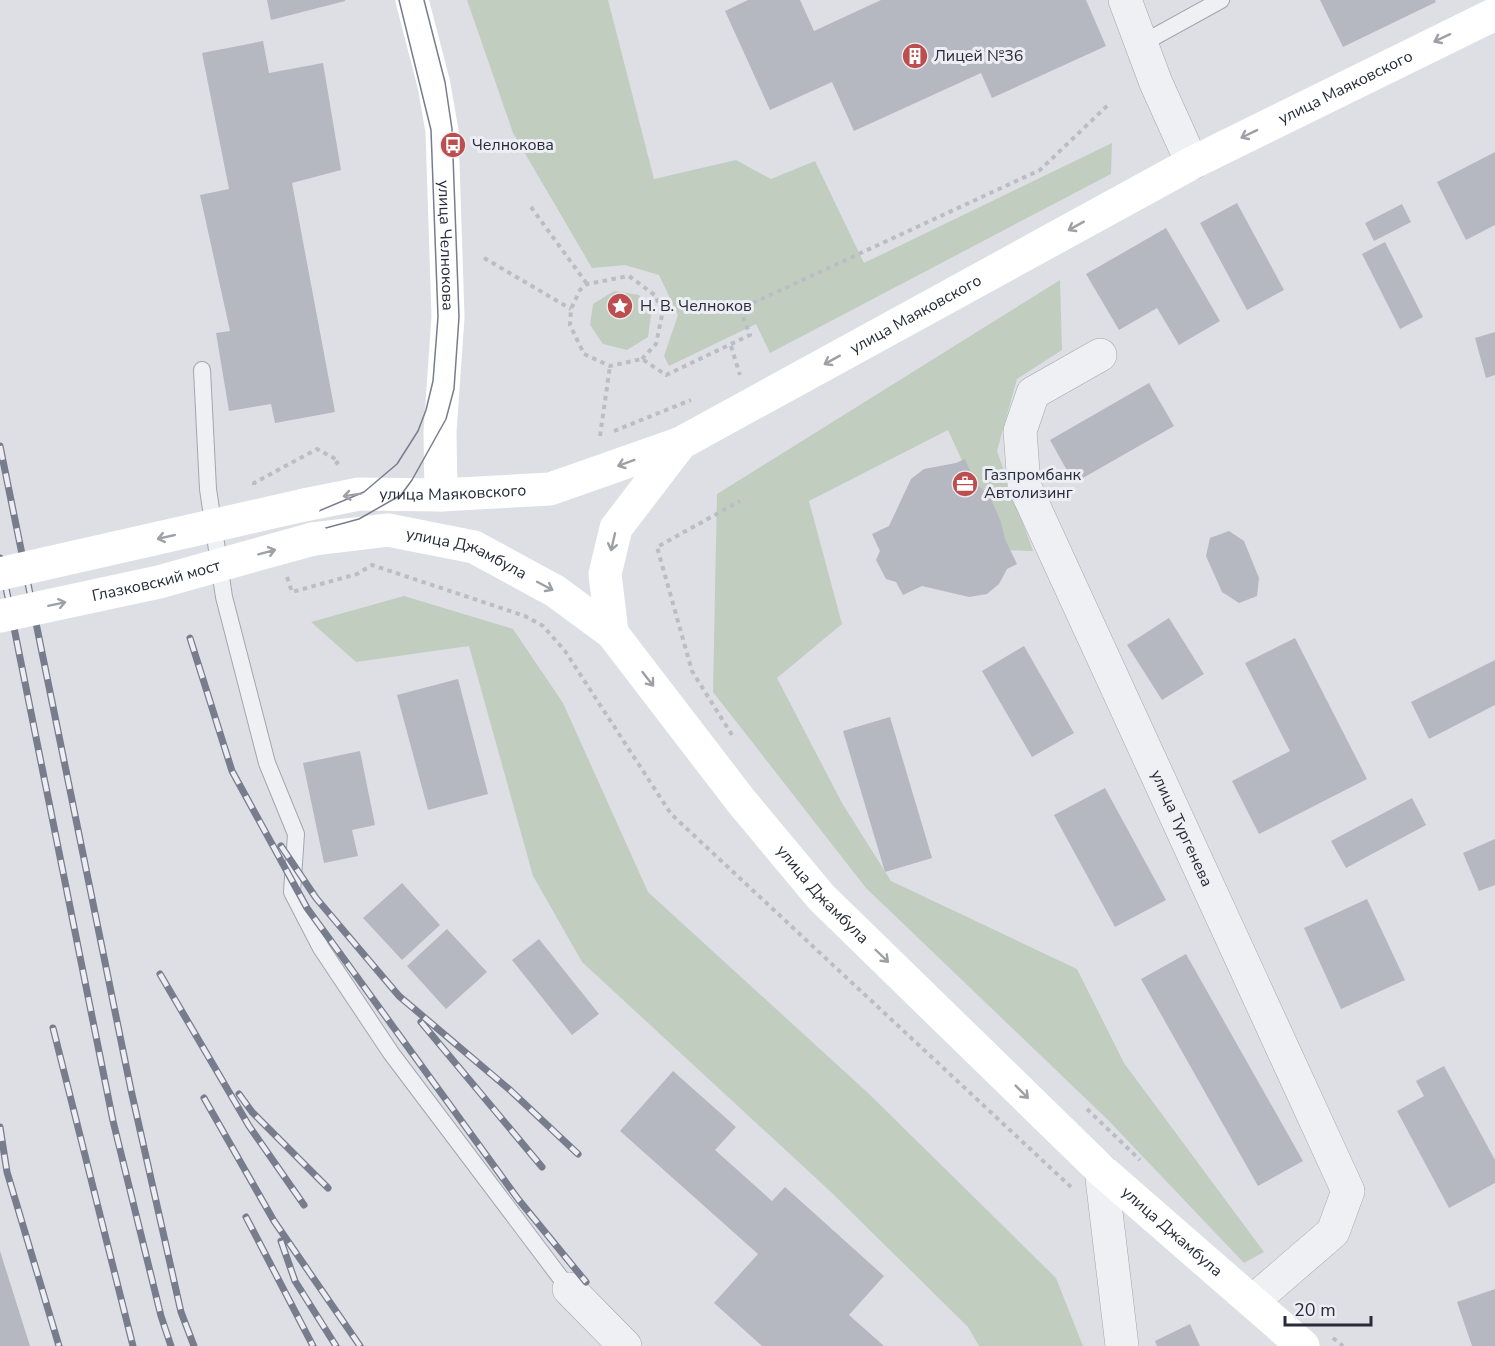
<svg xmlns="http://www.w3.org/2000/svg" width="1495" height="1346" font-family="'Nunito Sans',sans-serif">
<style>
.green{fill:#c1cebf}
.building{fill:#b5b8c1}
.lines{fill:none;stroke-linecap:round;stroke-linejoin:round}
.lane-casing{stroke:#a3a6ae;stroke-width:18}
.street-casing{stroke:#a3a6ae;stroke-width:34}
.path{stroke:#bbbdc4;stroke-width:4;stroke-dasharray:4.5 4.5;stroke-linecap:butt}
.lane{stroke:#eff0f4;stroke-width:16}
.street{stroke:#eff0f4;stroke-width:33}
.secondary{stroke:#fff;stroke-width:33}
.tram{stroke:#787d8d;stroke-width:1.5}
.rail-casing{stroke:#787d8d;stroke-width:7}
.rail{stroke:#eceef3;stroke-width:4.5;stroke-dasharray:14;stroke-linecap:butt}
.secondary-bridge{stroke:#fff;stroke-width:33}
.oneway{stroke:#9ea0a6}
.labels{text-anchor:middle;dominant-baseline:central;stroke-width:6;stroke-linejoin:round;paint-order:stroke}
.poi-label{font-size:16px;fill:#282c3a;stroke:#eceef3;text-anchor:start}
.street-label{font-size:16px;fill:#282c3a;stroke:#eceef3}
</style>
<rect width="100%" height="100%" fill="#dddfe5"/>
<path class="green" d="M467 0H608L654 179 736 160 771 179 815 161 864 263 1112 143 1111 174 770 353 756 324 669 366 664 356 678 315 659 275 625 265 592 268 513 133Z
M1060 280 1062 350 1017 379 997 451 1033 551 1003 550 948 430 809 501 842 624 777 678 842 803 891 881 1077 969 1124 1063 1264 1252 1244 1263 1108 1120 866 888 713 692 717 494Z
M614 291 639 295 651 315 648 337 627 350 603 344 590 325 593 304Z
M404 596 513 629 563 703 648 892 867 1092 1056 1278 1083 1346H979L968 1327 832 1193 582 962 533 876 469 646 356 662 311 622Z"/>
<path class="building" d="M267 0H345V1L271 20Z
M748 0H800L814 31 881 0H1086L1106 46 992 98 981 73 854 131 832 82 770 110 725 11Z
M1320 0H1435L1436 2 1343 47Z
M263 41 269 73 323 63 341 170 292 183 335 412 275 423 271 404 229 411 216 333 230 331 200 195 229 189 202 53Z
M1495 152V225L1466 240 1437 182Z
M1237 203 1284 290 1247 310 1200 223Z
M1402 204 1411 222 1374 241 1365 223Z
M1166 228 1220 321 1179 345 1157 308 1119 330 1086 274Z
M1385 242 1423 317 1400 329 1362 254Z
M1495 332V375L1486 378 1475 338Z
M1149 383 1174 426 1074 483 1050 440Z
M965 459 975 482 990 497 1001 522 1005 539 1017 564 1007 569 999 584 987 594 969 597 922 586 903 595 896 582 886 579 876 560 880 551 872 534 889 526 911 479 924 469 956 463Z
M1229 531 1244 541 1259 578 1257 596 1239 603 1222 592 1206 556 1210 538Z
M1169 618 1204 674 1162 700 1127 645Z
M1295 638 1367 779 1259 834 1232 781 1290 751 1245 663Z
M1024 646 1074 733 1032 757 982 671Z
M1495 660V705L1429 739 1411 702Z
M458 679 488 794 428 810 397 695Z
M890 717 932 858 885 872 843 731Z
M360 751 375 825 352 830 358 856 324 863 303 763Z
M1105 788 1166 900 1115 927 1054 815Z
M1412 798 1426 825 1346 868 1331 841Z
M1495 839V885L1479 891 1463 853Z
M402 883 440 925 402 960 363 918Z
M1367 899 1405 980 1341 1009 1304 928Z
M447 929 487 972 446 1009 407 966Z
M539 939 599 1014 572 1035 512 960Z
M1186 954 1303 1161 1258 1186 1141 979Z
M1444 1066 1495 1160V1183L1449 1208 1397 1111 1424 1096 1416 1081Z
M673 1071 736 1127 715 1150 772 1201 785 1187 884 1276 849 1315 884 1346H762L714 1303 758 1254 620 1131Z
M0 1251 30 1346H0Z
M1495 1289V1346H1472L1457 1302Z
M1190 1324 1200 1346H1157L1155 1341Z"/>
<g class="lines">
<g class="lane-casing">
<path id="lane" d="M1143 43 1221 0
M202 370 208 489 224 597 267 763 296 834 292 892 321 948 391 1053 569 1289"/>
</g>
<g class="street-casing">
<g id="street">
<path d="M1125 0 1156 83 1192 163"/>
<path id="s1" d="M1100 355 1033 393 1020 431 1024 485 1348 1191 1333 1232 1253 1301"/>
<path d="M1101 1170 1122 1346"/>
<path d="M569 1289 625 1346"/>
</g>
</g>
<path class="path" d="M531 207 587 284
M484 258 571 309
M731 346 740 375
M642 359 656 344 662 315 656 296 629 276 587 284 580 290 571 309 570 325 584 354 610 366 642 359 666 375 750 335 740 309 1040 170 1109 104
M614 431 691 400
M600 436 610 366
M254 485V483L317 449 339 461 332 467
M287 577 292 592 357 574 372 565 525 616 543 626 565 651 671 814 1071 1187
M732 735 692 671 657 547 740 501
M1087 1109 1140 1160
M1333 1338 1343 1346"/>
<use href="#lane" class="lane"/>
<use href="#street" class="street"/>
<g class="secondary">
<path id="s2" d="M412 0 434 85 442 131 448 317 440 432 441 495"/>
<path id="s3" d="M304 505 359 494 441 495 550 489 681 443 1192 163 1495 14"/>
<path id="s4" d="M313 539 388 530 474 547 555 591 612 633 741 801 821 897 1101 1170 1303 1346"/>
<path d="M612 633 605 574 616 528 681 443"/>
</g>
<path class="tram" d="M0 586 152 554 307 516 364 492 397 464 418 431 426 410 433 381 438 317 431 130 399 0
M0 606 156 574 359 519 401 495 412 480 446 419 454 389 459 317 452 129 445 82 424 0"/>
<g class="rail-casing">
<path id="rail" d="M0 446 131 1090 181 1312 194 1346
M0 558 113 1121 161 1316 171 1346
M190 638 232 771 307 908 518 1199 586 1282
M281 846 316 898 399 996 510 1090 578 1154
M160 974 249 1126 304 1205
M421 1022 542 1167
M53 1028 133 1346
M239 1094 252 1112 328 1188
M204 1098 274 1221 360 1346
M0 1127 7 1172 59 1346
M246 1217 313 1346
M281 1241 295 1281 336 1346"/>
</g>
<use href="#rail" class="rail"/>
<g class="secondary-bridge">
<path d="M0 574 304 505"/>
<path id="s5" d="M0 616 159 582 313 539"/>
</g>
</g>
<defs><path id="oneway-shaft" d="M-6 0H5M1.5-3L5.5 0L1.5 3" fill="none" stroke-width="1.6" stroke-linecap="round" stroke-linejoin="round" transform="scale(1.5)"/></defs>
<g class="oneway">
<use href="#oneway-shaft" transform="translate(1442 38) rotate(155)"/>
<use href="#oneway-shaft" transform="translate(1249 134) rotate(154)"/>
<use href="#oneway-shaft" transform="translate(1076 226) rotate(151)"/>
<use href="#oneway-shaft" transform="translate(832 360) rotate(151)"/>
<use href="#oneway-shaft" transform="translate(626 463) rotate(160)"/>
<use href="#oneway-shaft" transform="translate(352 495) rotate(171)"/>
<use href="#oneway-shaft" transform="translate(166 537) rotate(167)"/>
<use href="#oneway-shaft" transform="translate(613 542) rotate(103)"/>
<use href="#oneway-shaft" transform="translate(267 552) rotate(-15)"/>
<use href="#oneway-shaft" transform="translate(545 586) rotate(28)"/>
<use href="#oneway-shaft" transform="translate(57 604) rotate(-12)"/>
<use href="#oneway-shaft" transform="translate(648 679) rotate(52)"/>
<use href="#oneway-shaft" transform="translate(882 956) rotate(44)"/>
<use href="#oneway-shaft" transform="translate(1022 1092) rotate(45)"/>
</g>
<defs>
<g id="building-disc" transform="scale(1.35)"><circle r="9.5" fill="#bd4e4f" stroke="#eceef3"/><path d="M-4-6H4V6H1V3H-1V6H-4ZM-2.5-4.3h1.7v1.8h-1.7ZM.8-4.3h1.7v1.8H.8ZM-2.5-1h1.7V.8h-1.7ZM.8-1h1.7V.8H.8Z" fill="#fff"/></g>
<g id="bus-disc" transform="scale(1.35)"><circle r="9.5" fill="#bd4e4f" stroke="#eceef3"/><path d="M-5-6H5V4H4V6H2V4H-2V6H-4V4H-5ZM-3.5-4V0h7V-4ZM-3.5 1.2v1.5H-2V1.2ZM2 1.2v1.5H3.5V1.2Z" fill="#fff"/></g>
<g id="sight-disc" transform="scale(1.35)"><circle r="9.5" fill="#bd4e4f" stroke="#eceef3"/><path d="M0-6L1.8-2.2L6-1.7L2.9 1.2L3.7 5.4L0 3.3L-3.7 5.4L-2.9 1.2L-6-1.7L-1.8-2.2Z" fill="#fff"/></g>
<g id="office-disc" transform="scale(1.35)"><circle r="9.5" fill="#bd4e4f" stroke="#eceef3"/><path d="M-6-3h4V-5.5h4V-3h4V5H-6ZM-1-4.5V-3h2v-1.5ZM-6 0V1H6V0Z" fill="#fff"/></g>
</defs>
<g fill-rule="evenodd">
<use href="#building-disc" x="915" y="56"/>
<use href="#bus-disc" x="453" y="145"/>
<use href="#sight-disc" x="620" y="306"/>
<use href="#office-disc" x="965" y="484"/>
</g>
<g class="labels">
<g class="poi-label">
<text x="934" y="56">Лицей №36</text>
<text x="472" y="145">Челнокова</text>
<text x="640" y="306">Н. В. Челноков</text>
<text x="984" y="475">Газпромбанк<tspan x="984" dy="18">Автолизинг</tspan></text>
</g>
<g class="street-label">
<text stroke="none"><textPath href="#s3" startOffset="1140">улица Маяковского</textPath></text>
<text stroke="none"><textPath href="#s2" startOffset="249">улица Челнокова</textPath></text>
<text stroke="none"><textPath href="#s3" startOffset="654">улица Маяковского</textPath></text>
<text stroke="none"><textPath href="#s3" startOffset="150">улица Маяковского</textPath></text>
<text stroke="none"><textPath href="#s4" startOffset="158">улица Джамбула</textPath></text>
<text stroke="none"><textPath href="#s5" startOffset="160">Глазковский мост</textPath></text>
<text stroke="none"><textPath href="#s1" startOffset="549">улица Тургенева</textPath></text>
<text stroke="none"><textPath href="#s4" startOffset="662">улица Джамбула</textPath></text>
<text stroke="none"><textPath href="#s4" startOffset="1148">улица Джамбула</textPath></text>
</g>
</g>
<path d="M1285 1316v9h86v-9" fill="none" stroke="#282c3a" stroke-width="3"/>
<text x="1294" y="1316" font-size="18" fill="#282c3a" stroke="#eceef3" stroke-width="4.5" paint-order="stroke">20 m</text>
</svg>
